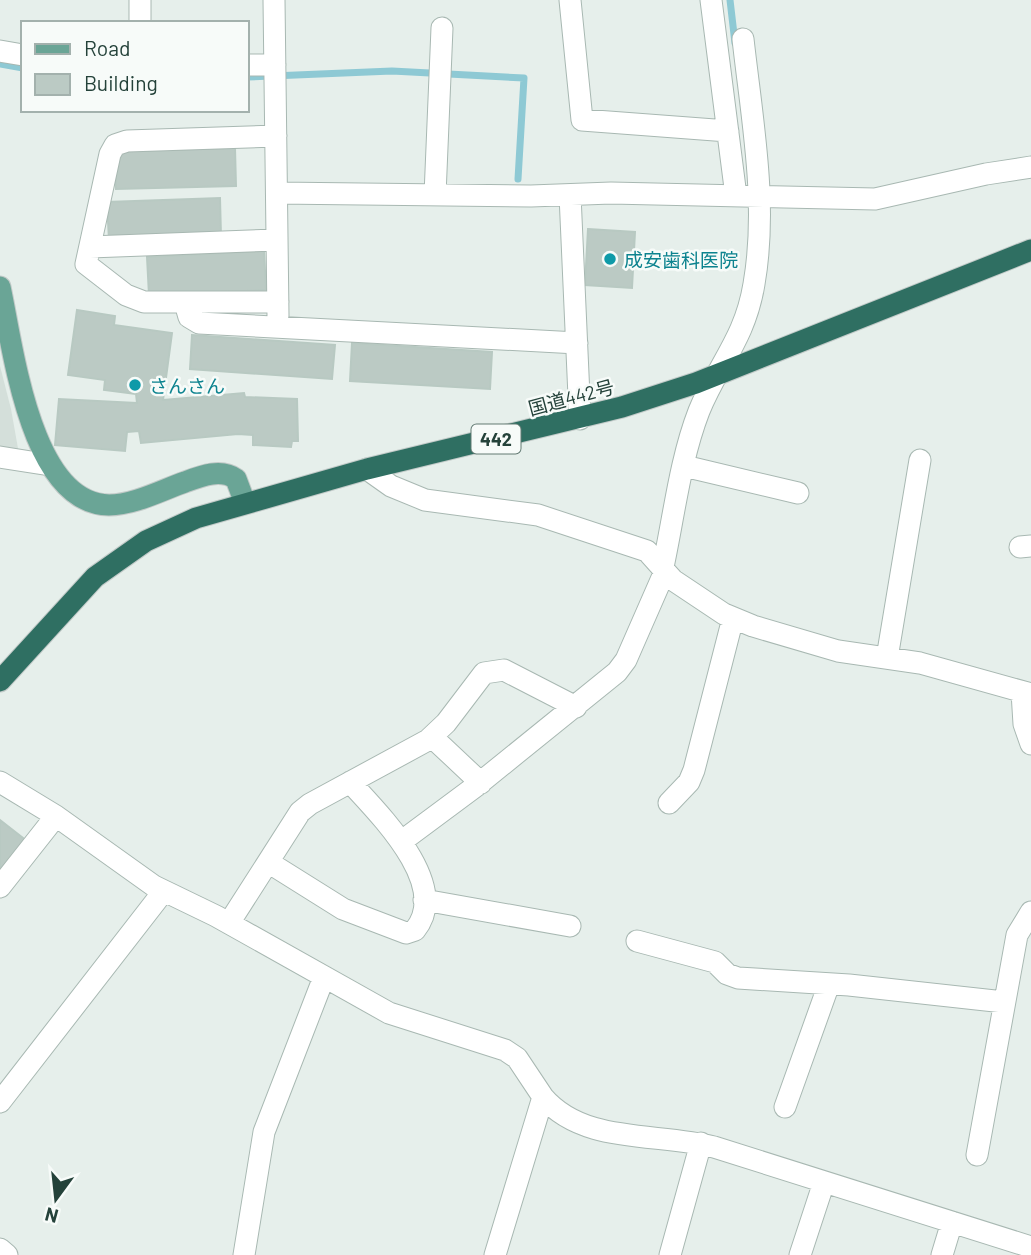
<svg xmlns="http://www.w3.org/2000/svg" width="1031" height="1255" font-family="Barlow,'Noto Sans JP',sans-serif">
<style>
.built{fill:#d4dfda}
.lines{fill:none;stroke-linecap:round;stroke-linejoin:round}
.stream{stroke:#8ec9d4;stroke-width:7}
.building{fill:#bbcac4;stroke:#b8c9c2;stroke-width:2}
.minor-casing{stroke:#a8b8b2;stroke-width:23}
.major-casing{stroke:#c2cac8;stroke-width:23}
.highway-casing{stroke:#c2cac8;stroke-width:23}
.minor{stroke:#fff;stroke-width:21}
.major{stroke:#6aa596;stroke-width:21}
.highway{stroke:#2f6f62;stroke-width:21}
.culture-dot{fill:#0f9aa8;stroke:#f7fbf9;stroke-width:2.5}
.labels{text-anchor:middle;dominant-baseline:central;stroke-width:5;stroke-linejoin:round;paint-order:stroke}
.shield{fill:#f7fbf9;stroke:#637a73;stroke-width:2}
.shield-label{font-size:18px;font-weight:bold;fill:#24423a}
.culture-label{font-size:19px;fill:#0d838f;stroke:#f7fbf9;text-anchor:start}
.street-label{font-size:19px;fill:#24423a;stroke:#f7fbf9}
</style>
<rect width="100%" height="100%" fill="#e6efeb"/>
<path class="built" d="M0 366 11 409 19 454 0 451Z"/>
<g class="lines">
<path class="stream" d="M730 0 735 43
M0 64 23 68
M247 77 392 71 524 78 518 179"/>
</g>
<path class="building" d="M235 148 236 186 116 189 114 151Z
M220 198 221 236 109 240 107 202Z
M588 229 635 232 632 288 585 285Z
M264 251 266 290 149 295 147 257Z
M77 310 115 316 114 325 172 333 163 400 244 393 245 397 297 399 298 441H292L291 447 253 445V435L238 434 141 443 139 431 127 432 125 451 55 445 59 399 137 403 136 394 104 390 105 380 68 375Z
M192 335 335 345 332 379 190 369Z
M352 343 492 352 490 389 350 381Z
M0 820 27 841 0 870Z"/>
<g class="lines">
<g class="minor-casing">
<path id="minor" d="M140 0V23
M274 0 278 316
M570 0 582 120 728 131
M711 0 736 196
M0 51 23 55
M247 65H275
M276 136 127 141 115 145 110 154 86 264 126 295 144 302H278
M277 193 531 196 611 193 875 199 986 174 1031 167
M435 195 442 28
M570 195 580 419
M90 247 277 240
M185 303 189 317 199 323 577 343
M0 457 50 465
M684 466 798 493
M367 469 391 486 425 500 538 515 647 551 673 580 724 614 753 626 838 651 920 663 1031 694
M1020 547 1031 546
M663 567C674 516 680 460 699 411 718 364 745 339 754 284 768 204 752 120 743 39
M887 658 920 460
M1022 692 1024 724 1031 744
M432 737 481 783
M0 782 56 816 154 886 216 916 389 1013 505 1050 517 1058 543 1097 495 1255
M669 803 689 782 694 770 733 618
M402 841 476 786 617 672 626 660 665 571
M268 862 343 909 406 933 415 930C452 885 378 813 350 782
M0 887 56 816
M424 900 570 926
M229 923 300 812 310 804 428 740 446 723 484 673 504 670 576 707
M637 941 715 962 727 974 738 978 849 985 1004 1002
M543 1097C584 1145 658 1132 714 1147L1031 1247
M0 1102 163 892
M785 1107 829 984
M977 1155 1017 935 1031 912
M0 1249 7 1255
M244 1255 264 1132 324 977
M670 1255 701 1143
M800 1255 824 1182
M942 1255 952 1222"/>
</g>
<g class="major-casing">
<path id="major" d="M0 287C13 346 30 504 109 505 134 505 162 490 185 482 201 476 221 468 236 479L245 503"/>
</g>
<g class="highway-casing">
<path id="highway" d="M0 681 95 577 146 541 196 518 367 469 622 407 696 383 1031 250"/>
</g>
<use href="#minor" class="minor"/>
<use href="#major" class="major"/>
<use href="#highway" class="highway"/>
</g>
<g class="culture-dot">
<circle cx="610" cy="259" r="7"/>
<circle cx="135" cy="385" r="7"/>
</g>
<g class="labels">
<rect class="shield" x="471.5" y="424.5" width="49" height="29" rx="5"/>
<g class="shield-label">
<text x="496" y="439">442</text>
</g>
<g class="culture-label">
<text x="624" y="259">成安歯科医院</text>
<text x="149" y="385">さんさん</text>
</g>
<g class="street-label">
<text transform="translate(571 397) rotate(-15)">国道442号</text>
</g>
</g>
<rect x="21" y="21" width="228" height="91" fill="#f7fbf9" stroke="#a3b1ad" stroke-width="2"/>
<rect x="35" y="44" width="35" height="10" fill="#6aa596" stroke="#a3b1ad" stroke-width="2"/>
<text x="84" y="56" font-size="21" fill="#24423a">Road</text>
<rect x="35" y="74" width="35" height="21" fill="#bbcac4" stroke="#a3b1ad" stroke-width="2"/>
<text x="84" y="91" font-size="21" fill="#24423a">Building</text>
<g transform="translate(56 1199) rotate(195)" stroke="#f7fbf9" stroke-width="5" paint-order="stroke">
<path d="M0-5L12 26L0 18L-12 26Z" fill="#24423a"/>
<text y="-10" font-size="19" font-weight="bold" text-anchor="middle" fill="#24423a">N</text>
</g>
</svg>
